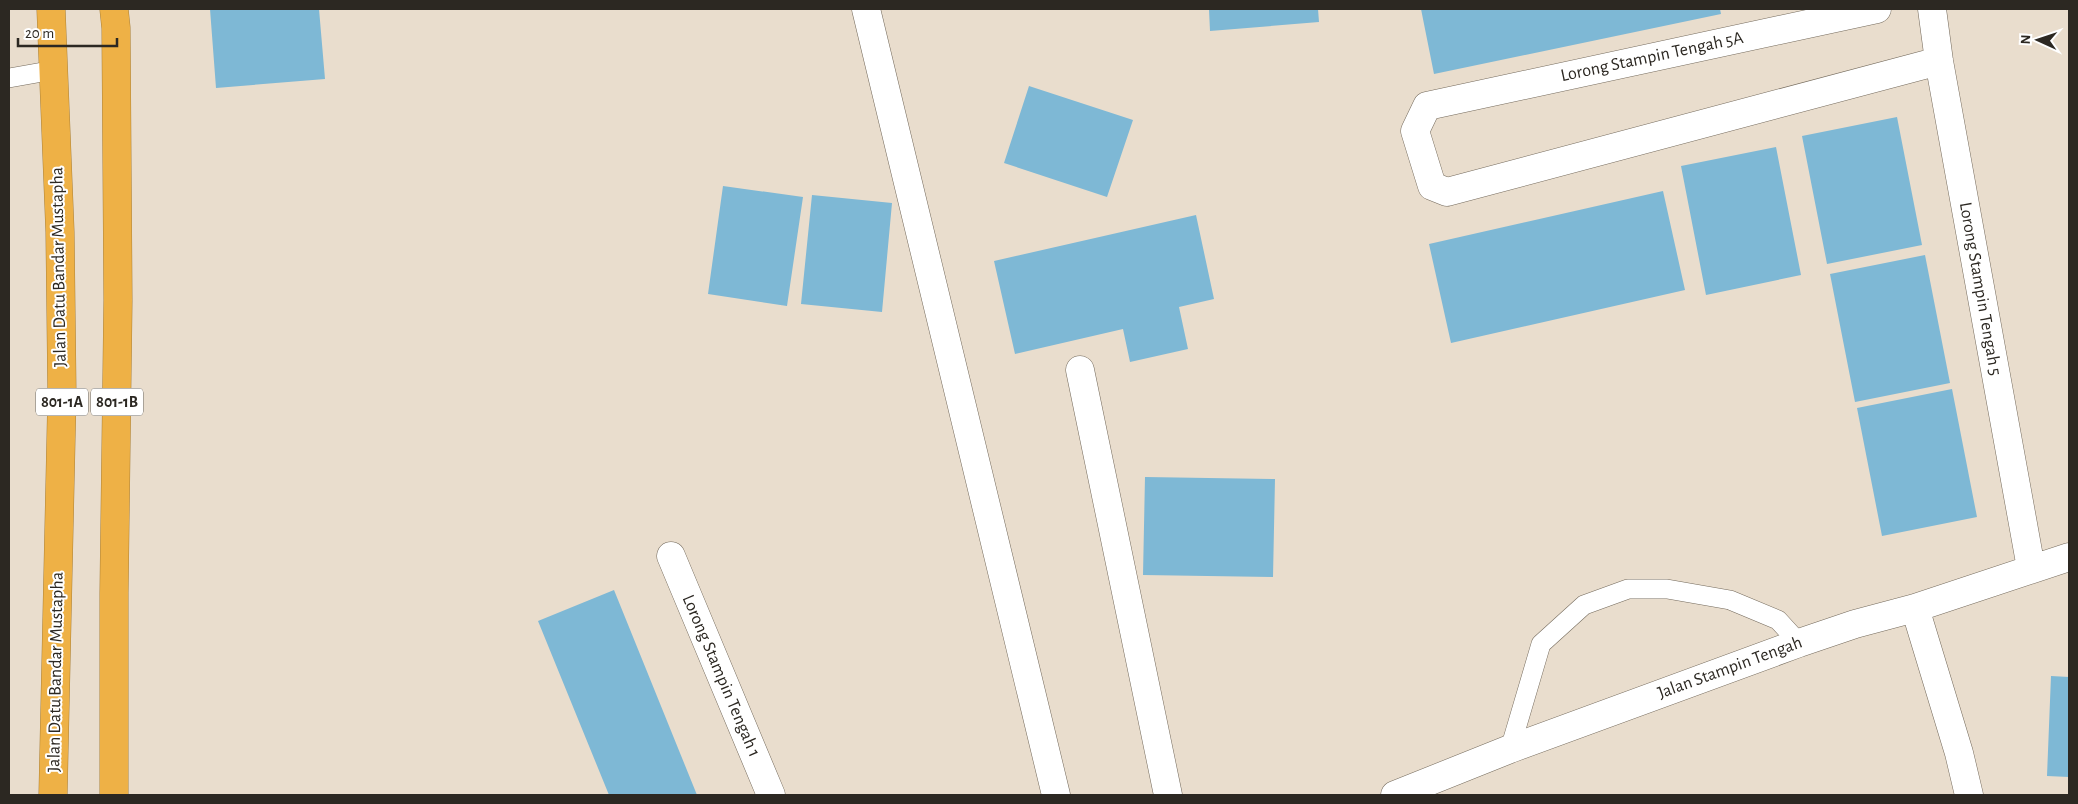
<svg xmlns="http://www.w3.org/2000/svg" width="2078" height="804" font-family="'Alegreya Sans',sans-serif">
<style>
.building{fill:#7eb8d5}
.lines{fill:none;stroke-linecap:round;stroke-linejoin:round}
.lane-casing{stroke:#746a5c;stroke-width:20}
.street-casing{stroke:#746a5c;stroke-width:29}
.highway-casing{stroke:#aa8139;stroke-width:29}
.lane{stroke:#fff;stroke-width:19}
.street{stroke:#fff;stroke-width:28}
.highway{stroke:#eeb146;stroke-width:28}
.labels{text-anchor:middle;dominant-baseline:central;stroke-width:4;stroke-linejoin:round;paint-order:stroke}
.shield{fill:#fff;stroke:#6b6864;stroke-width:1}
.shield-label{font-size:16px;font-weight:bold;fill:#2c2822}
.street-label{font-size:18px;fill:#2c2822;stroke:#fff}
</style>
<rect width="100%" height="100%" fill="#e9ddcd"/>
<path class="building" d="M210 9H319L325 79 216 88Z
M1209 9H1318L1319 22 1210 31Z
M1421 9H1720L1721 14 1434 74Z
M1029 86 1133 120 1107 197 1004 163Z
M1897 117 1922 245 1827 264 1802 136Z
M1776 147 1801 275 1706 295 1681 166Z
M723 186 803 197 787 306 708 294Z
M1663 191 1685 290 1451 343 1429 244Z
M812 195 892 203 882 312 801 304Z
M1196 215 1214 299 1179 307 1188 349 1130 362 1123 329 1015 354 994 261Z
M1925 255 1950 383 1855 402 1830 274Z
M1952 389 1977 517 1882 536 1857 408Z
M1145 477 1275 479 1273 577 1143 575Z
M614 590 697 795H609L538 621Z
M2051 676 2069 677V777L2047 776Z"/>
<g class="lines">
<g class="lane-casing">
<path id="lane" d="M9 78 54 70
M1510 749 1541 644 1584 605 1628 589H1667L1730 600 1778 620 1799 643"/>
</g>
<g class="street-casing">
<path id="street" d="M866 9 1056 795
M1877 9 1427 106 1415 131 1432 186 1447 192 1939 61
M1932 9 1939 61 2031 568
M1080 370 1168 795
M671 556 771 795
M1915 608 1959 753 1969 795
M1395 795 1510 749 1799 643 1855 624 1915 608 2069 557"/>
</g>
<g class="highway-casing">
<path id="highway" d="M51 9 60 232 62 394 53 795
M114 795V593L118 300 116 28 114 9"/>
</g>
<use href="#lane" class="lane"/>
<use href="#street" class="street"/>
<use href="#highway" class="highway"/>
</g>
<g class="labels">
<g class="shield">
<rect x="36" y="388.5" width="52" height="27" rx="4"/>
<rect x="91" y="388.5" width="52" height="27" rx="4"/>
</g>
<g class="shield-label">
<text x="62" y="402">801-1A</text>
<text x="117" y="402">801-1B</text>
</g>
<g class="street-label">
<text transform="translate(1652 57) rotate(-12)">Lorong Stampin Tengah 5A</text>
<text transform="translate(59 267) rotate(-91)">Jalan Datu Bandar Mustapha</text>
<text transform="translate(1980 289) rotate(80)">Lorong Stampin Tengah 5</text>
<text transform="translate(1730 668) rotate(-20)">Jalan Stampin Tengah</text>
<text transform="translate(56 672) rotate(-89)">Jalan Datu Bandar Mustapha</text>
<text transform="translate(721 676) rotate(67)">Lorong Stampin Tengah 1</text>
</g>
</g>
<rect width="2078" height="804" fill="none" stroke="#2c2822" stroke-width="20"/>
<g transform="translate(2038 40) rotate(273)" stroke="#ffffff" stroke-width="4" paint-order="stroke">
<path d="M0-4L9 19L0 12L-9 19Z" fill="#2c2822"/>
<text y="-8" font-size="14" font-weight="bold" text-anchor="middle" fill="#2c2822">N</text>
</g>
<path d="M18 38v8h99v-8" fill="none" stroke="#2c2822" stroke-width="2.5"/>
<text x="25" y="38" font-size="15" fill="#2c2822" stroke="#ffffff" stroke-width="4" paint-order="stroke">20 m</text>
</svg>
